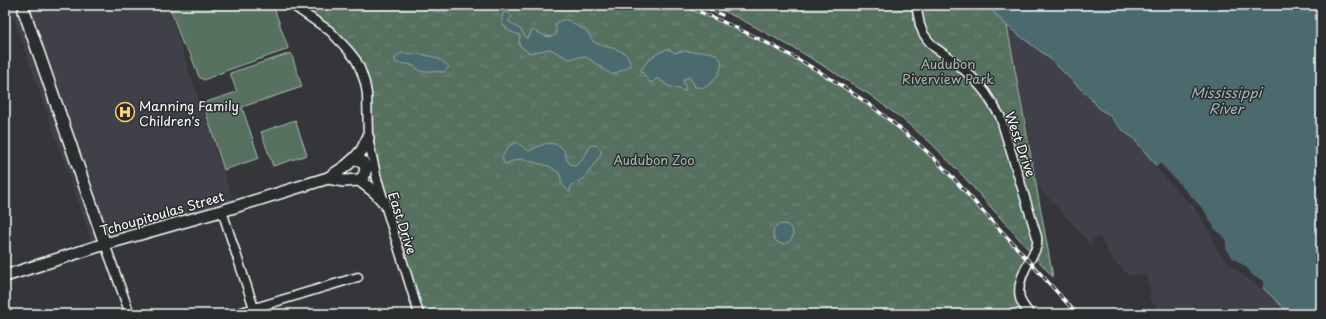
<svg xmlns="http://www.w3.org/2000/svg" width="1326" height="319" font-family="'Playpen Sans',sans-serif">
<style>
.built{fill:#404049}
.park{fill:url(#park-tufts);stroke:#abb8b0}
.pitch{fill:#577160;stroke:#abb8b0}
.water{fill:#4c6b6e;stroke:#94a6a8}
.pier{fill:#34363a}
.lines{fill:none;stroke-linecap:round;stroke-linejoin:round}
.street-casing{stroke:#fff;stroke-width:11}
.secondary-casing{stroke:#fff;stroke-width:14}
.street{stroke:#2a2d2e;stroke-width:8}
.secondary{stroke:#2a2d2e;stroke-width:11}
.rail-casing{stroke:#fff;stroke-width:3.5}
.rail{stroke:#2a2d2e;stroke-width:2;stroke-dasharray:6;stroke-linecap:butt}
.labels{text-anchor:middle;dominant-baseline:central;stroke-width:3;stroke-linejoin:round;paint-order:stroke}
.park-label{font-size:13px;fill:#abb8b0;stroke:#2a2d2e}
.poi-label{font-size:13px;fill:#fff;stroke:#2a2d2e;text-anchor:start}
.street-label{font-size:13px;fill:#fff;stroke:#2a2d2e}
.water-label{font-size:14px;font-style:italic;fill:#a6b5b6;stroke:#2a2d2e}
</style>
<defs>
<pattern id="park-tufts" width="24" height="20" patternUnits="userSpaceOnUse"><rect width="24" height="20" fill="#577160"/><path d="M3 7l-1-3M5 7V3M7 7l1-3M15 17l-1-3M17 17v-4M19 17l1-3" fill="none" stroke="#708678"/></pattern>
</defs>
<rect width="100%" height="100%" fill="#34363a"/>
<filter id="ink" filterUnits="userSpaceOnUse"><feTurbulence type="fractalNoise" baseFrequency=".025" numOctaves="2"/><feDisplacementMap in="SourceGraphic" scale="8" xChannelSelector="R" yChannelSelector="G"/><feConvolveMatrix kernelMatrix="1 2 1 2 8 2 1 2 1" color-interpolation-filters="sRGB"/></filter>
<g filter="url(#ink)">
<path class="built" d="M16 5H167L234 203 92 242 15 22 8 9Z
M1007 26 1048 57 1095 103 1099 109 1109 114 1124 132 1132 137 1263 288 1290 314H1163L1149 299 1151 292 1146 274 1129 276 1110 257 1100 236 1096 239 1094 238 1091 240 1092 242 1090 244 1036 184Z"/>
<path class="park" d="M294 5H683C764 38 845 80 912 138 955 175 991 220 1029 261L1020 298 1030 314H420L374 165 367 94 348 50Z
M711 5H987L1007 26 1053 277 964 177 931 143 901 118 870 95 801 52 746 22Z"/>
<path class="pitch" d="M169 5H273L288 48 286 50 228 70 204 80 199 77 190 53 183 45Z
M291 53 302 87 242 107 259 158 224 170 203 103 237 92 230 73Z
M295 120 307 155 273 166 261 132Z"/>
<path class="water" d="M418 5H465C452 14 432 14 418 5Z
M987 5H1321V314H1290L1263 288 1243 273 1213 231 1132 137C1122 131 1117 124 1110 116 1104 110 1100 112 1095 103L1048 57 1007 26Z
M504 12C508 12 510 13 512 17L508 21 521 30 526 38 529 37 532 30C541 33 547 40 556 35V23C568 16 569 22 579 27 582 29 584 28 587 31 589 35 591 39 594 42 606 50 631 46 630 66L612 75 592 61 584 56 569 59 550 49 529 53 519 45 520 35 509 31 502 23V17Z
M668 49 675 53C685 49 687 52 696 52 702 52 710 51 715 54 730 62 715 83 705 87 702 88 698 87 695 87L694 84 689 77 684 79 683 81 686 89 685 91 668 86 659 79H656L652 83 649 82C647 77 643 75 641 70 647 60 657 52 668 49Z
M402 53C419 54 437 54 449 67L444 72 428 71 421 72C413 63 407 64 396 63L395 58Z
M516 142 529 151C534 149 539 146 544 144 547 143 551 143 554 144 570 147 561 162 575 166L582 160 591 145 598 146 601 150V154L584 179 571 185 570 192 568 191 561 183V178L559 173 549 166 520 159 504 164 502 157 509 146Z
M773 234a10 10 0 1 1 20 0a10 10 0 1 1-20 0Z"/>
<path class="pier" d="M1160 163 1204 210 1215 229 1226 239V248L1232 257 1248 269 1253 276 1264 281 1262 290 1232 266 1222 256 1216 247 1211 233 1206 226 1193 208 1155 167Z"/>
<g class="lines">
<g class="street-casing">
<path id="street" d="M292 5 330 31 348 50 356 60 361 71 365 83 367 94 368 138 377 179 419 314
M916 5 920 25 923 33 927 39 934 47 950 58 972 77 985 92 1000 116 1037 237C1038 248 1035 250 1030 260 1024 270 1017 286 1020 298 1021 304 1026 309 1030 314
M222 211 256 314
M105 244 130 314
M235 314 358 277"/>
</g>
<g class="secondary-casing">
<path id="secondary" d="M24 11 105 244
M355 158 363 162 366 168 364 176 359 180
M328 178 344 181 359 180 376 193 384 202
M5 276 105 244 228 209 328 178 346 166 355 158 362 150 368 138"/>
</g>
<use href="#street" class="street"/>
<use href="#secondary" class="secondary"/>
<g class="rail-casing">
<path id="rail" d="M683 5C763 37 843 79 909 136 935 157 957 182 979 207 1012 242 1044 278 1077 314
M702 5 722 15"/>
</g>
<use href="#rail" class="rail"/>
</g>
</g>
<defs>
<g id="hospital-ring" transform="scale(1)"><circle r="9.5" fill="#2a2d2e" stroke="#ffd166" stroke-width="1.5"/><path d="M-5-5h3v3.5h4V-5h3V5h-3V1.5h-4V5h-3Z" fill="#ffd166"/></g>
</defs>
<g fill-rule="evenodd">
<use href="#hospital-ring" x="125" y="112"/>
</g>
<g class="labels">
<g class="park-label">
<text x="948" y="63">Audubon<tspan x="948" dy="15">Riverview Park</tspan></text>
<text x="654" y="159">Audubon Zoo</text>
</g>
<g class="poi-label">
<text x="139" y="105">Manning Family<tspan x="139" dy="15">Children's</tspan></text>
</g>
<g class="street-label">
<text transform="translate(1021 144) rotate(71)">West Drive</text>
<text transform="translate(162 213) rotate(-16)">Tchoupitoulas Street</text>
<text transform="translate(403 223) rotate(72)">East Drive</text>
</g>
<g class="water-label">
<text x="1226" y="92">Mississippi<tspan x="1226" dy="16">River</tspan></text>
</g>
</g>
<rect width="1326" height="319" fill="none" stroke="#2a2d2e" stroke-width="20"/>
<rect x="10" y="10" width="1306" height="299" fill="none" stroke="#fff" stroke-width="1.5" filter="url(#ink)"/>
</svg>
